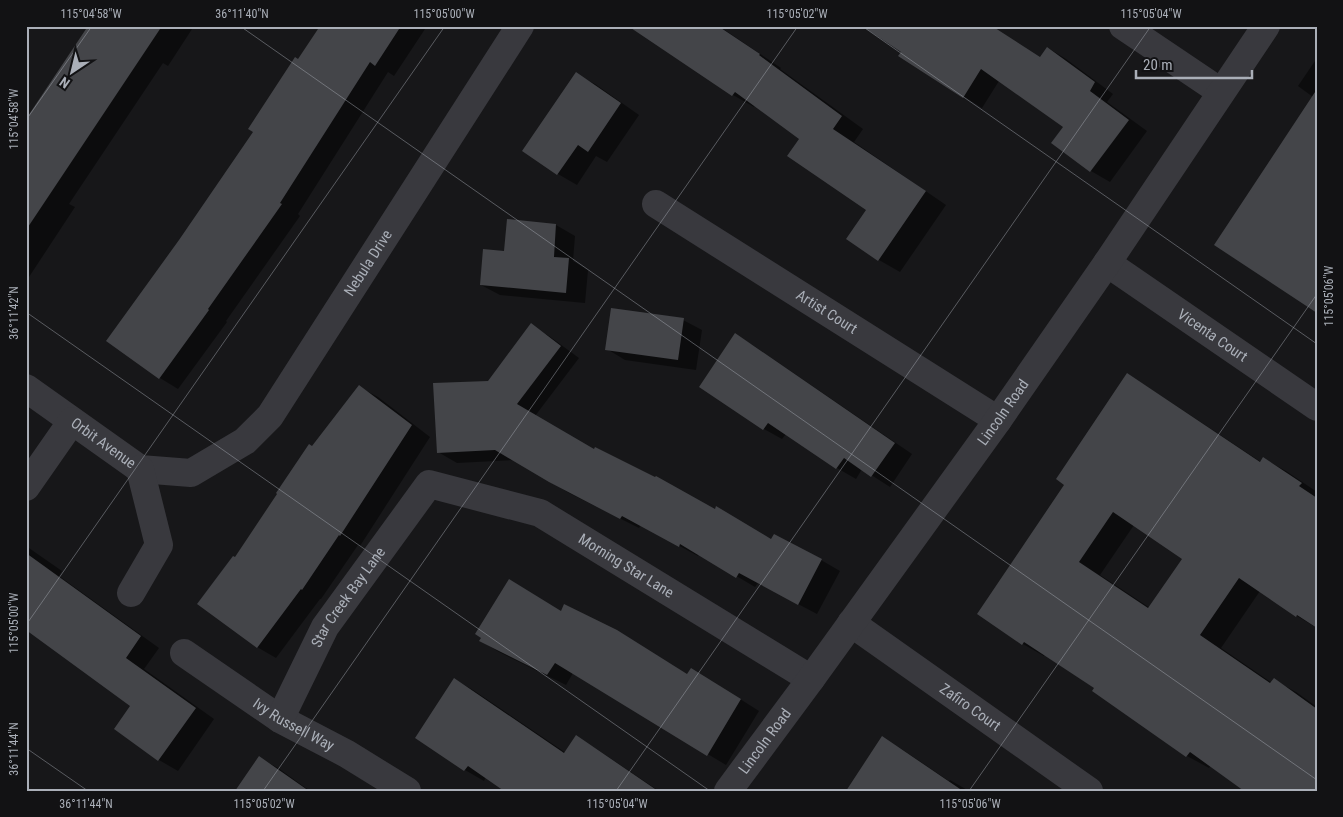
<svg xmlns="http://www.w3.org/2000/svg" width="1343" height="817" font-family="'Roboto Condensed',sans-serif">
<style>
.shadow{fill:#0007;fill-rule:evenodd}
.building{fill:#444549;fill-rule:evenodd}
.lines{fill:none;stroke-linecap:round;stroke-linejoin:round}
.minor{stroke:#39393e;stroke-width:28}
.ticks{fill:none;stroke:#aaafb8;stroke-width:1;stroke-opacity:0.45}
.labels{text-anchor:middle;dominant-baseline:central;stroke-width:4;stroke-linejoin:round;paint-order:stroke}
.street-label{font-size:15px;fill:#aaafb8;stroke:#121214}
.neatline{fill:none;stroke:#aaafb8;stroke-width:2}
.ticks-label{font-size:12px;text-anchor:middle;fill:#aaafb8}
</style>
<rect width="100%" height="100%" fill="#171719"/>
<path class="shadow" d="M97 26H194L168 66 163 63 69 204 75 207 29 277 26 276V133Z
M322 26H427L394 76 388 72 298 214 300 216 226 321 227 322 178 389 160 378 108 340 180 241 255 132 299 61Z
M631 26H719L781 68 780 69 863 129 854 142 946 205 900 272 879 260 848 239 868 209 801 139 755 105 754 107 733 95Z
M1048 48 1066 59 1113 94 1107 102 1147 131 1110 182 1091 171 1052 143 1064 127 999 81 982 108 900 56 1041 58Z
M1317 58V311L1313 97 1298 86Z
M576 74 595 84 639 115 607 162 596 156 577 185 558 174 523 151Z
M509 221 556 225 575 236 573 261 588 270 585 303 500 295 481 285 506 252Z
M683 320 702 330 696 370 625 360 607 349Z
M531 325 549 336 579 358 535 416 594 451 772 540 821 560 840 571 817 614 758 583 755 587 699 554 698 556 641 525 639 528 569 493 514 460 457 463 438 452 488 382Z
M736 335 754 346 912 454 890 487 862 469 856 479 837 468 786 434 782 439 764 429Z
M1128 375 1149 388 1261 462 1264 459 1286 471 1317 492V628L1297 616 1260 591 1221 648 1272 683 1274 680 1296 692 1317 707V791L1211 765 1209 768 1187 756 1095 688 1045 655 1044 656 1023 644 1066 485ZM1134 525 1184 558 1150 608 1100 575Z
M359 387 378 397 430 437 360 546 358 545 321 599H320L276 658 257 647 236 559Z
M26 546 62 571 59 576 159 648 144 669 214 719 178 771 159 760 115 729 132 705 26 622Z
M562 612 687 675 710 680 759 711 726 765 573 673 566 685 499 652 481 641Z
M455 680 473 690 566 753 577 737 595 748 659 791H506L486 777 484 781 465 770 416 737Z
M882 738 903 750 949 781 950 780 969 791H847Z
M260 758 278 768 310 791H237Z"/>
<path class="building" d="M88 26H162L26 230V119Z
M320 26H401L375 66 370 62 280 203 282 204 208 309 209 310 159 379 106 341 179 240 253 132 248 129 295 57 298 59Z
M628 26H718L760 54 759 55 842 116 833 129 926 191 878 261 846 239 866 210 787 156 799 139 735 92 732 96Z
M862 26H992L1040 57 1047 47 1095 82 1090 91 1129 120 1090 172 1051 143 1063 127 981 69 963 98 898 56 901 52Z
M576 72 621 103 588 152 578 145 557 175 522 151Z
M1317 89V313L1214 245Z
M507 219 556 224 554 257 569 258 566 293 480 285 483 249 504 251Z
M611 308 684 318 678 360 605 350Z
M531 323 561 346 517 404 594 449 595 447 655 477 656 476 715 509 716 506 771 539 774 534 822 559 798 605 739 573 736 578 680 544 679 547 622 516 620 519 549 482 495 450 437 453 433 383 488 381Z
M735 333 895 443 871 477 844 458 836 469 768 423 763 430 699 387Z
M1127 373 1260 462 1263 457 1302 483 1299 486 1317 498V628L1297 615 1296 617 1239 578 1200 635 1270 683 1274 678 1317 709V791H1244L1190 752 1186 757 1092 691 1094 688 1024 642 1022 645 977 614 1064 485 1056 479ZM1113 512 1182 559 1148 608 1079 562Z
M359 385 412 425 340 536 339 535 302 590 301 589 257 648 197 604 233 556 235 557 277 494 276 493 309 444 312 446Z
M26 553 141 636 126 658 196 708 158 761 114 729 130 706 26 630Z
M509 579 561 611 564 604 617 630 687 674 691 668 741 699 707 756 555 663 547 675 479 641 481 638 475 634Z
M454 678 564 753 576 735 658 791H504L468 766 464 771 415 738Z
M882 736 963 791H846Z
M259 756 309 791H235Z"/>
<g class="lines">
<g class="minor">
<path d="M1123 26 1221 92"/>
<path id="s1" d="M656 204 998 420"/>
<path id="s2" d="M1107 263 1317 407"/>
<path id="s3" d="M26 388 140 469 191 473 245 441 270 416 520 26"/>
<path d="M26 487 72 421"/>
<path d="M131 593 159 545 140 469"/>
<path id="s4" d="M851 623 1089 791"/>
<path id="s5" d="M184 653 280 719 347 754 407 791"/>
<path id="s6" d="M280 719 325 627 429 484 540 513 811 679"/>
<path id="s7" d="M728 791 811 679 998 420 1107 263 1266 26"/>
</g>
</g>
<path class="ticks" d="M240 26 1317 780M862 26 1317 344M26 120 92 26M26 312 710 791M26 625 445 26M26 748 88 791M263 791 798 26M616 791 1151 26M969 791 1317 294"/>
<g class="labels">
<g class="street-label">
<text stroke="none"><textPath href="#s3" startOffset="471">Nebula Drive</textPath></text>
<text stroke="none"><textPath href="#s1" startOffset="202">Artist Court</textPath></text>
<text stroke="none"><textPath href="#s2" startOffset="128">Vicenta Court</textPath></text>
<text stroke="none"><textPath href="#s7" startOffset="468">Lincoln Road</textPath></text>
<text stroke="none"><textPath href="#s3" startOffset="95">Orbit Avenue</textPath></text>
<text stroke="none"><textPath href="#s6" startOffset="495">Morning Star Lane</textPath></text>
<text stroke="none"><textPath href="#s6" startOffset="140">Star Creek Bay Lane</textPath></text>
<text stroke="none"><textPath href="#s4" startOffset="146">Zafiro Court</textPath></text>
<text stroke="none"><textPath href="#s5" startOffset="131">Ivy Russell Way</textPath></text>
<text stroke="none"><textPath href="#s7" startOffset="62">Lincoln Road</textPath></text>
</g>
</g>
<rect width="1343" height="817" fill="none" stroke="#121214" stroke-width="55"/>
<g transform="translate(72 72) rotate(215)" stroke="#121214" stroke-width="4" paint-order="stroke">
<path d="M0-4L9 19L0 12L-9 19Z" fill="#aaafb8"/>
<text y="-8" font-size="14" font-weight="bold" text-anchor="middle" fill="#aaafb8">N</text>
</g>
<path d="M1136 70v8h116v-8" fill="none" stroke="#aaafb8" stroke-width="2.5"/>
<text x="1143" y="70" font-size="15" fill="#aaafb8" stroke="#121214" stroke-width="4" paint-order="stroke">20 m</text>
<rect x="28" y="28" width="1288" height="762" class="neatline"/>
<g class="ticks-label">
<text x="91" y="18">115°04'58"W</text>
<text x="242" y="18">36°11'40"N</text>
<text x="444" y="18">115°05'00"W</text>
<text x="797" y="18">115°05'02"W</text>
<text x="1151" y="18">115°05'04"W</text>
<text transform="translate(14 119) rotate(-90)" y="4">115°04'58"W</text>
<text transform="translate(1329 296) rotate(-90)" y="4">115°05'06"W</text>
<text transform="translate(14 313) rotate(-90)" y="4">36°11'42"N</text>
<text transform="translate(14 623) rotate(-90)" y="4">115°05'00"W</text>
<text transform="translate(14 749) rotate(-90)" y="4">36°11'44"N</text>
<text x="86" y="808">36°11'44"N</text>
<text x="264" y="808">115°05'02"W</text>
<text x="617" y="808">115°05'04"W</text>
<text x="970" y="808">115°05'06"W</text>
</g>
</svg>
